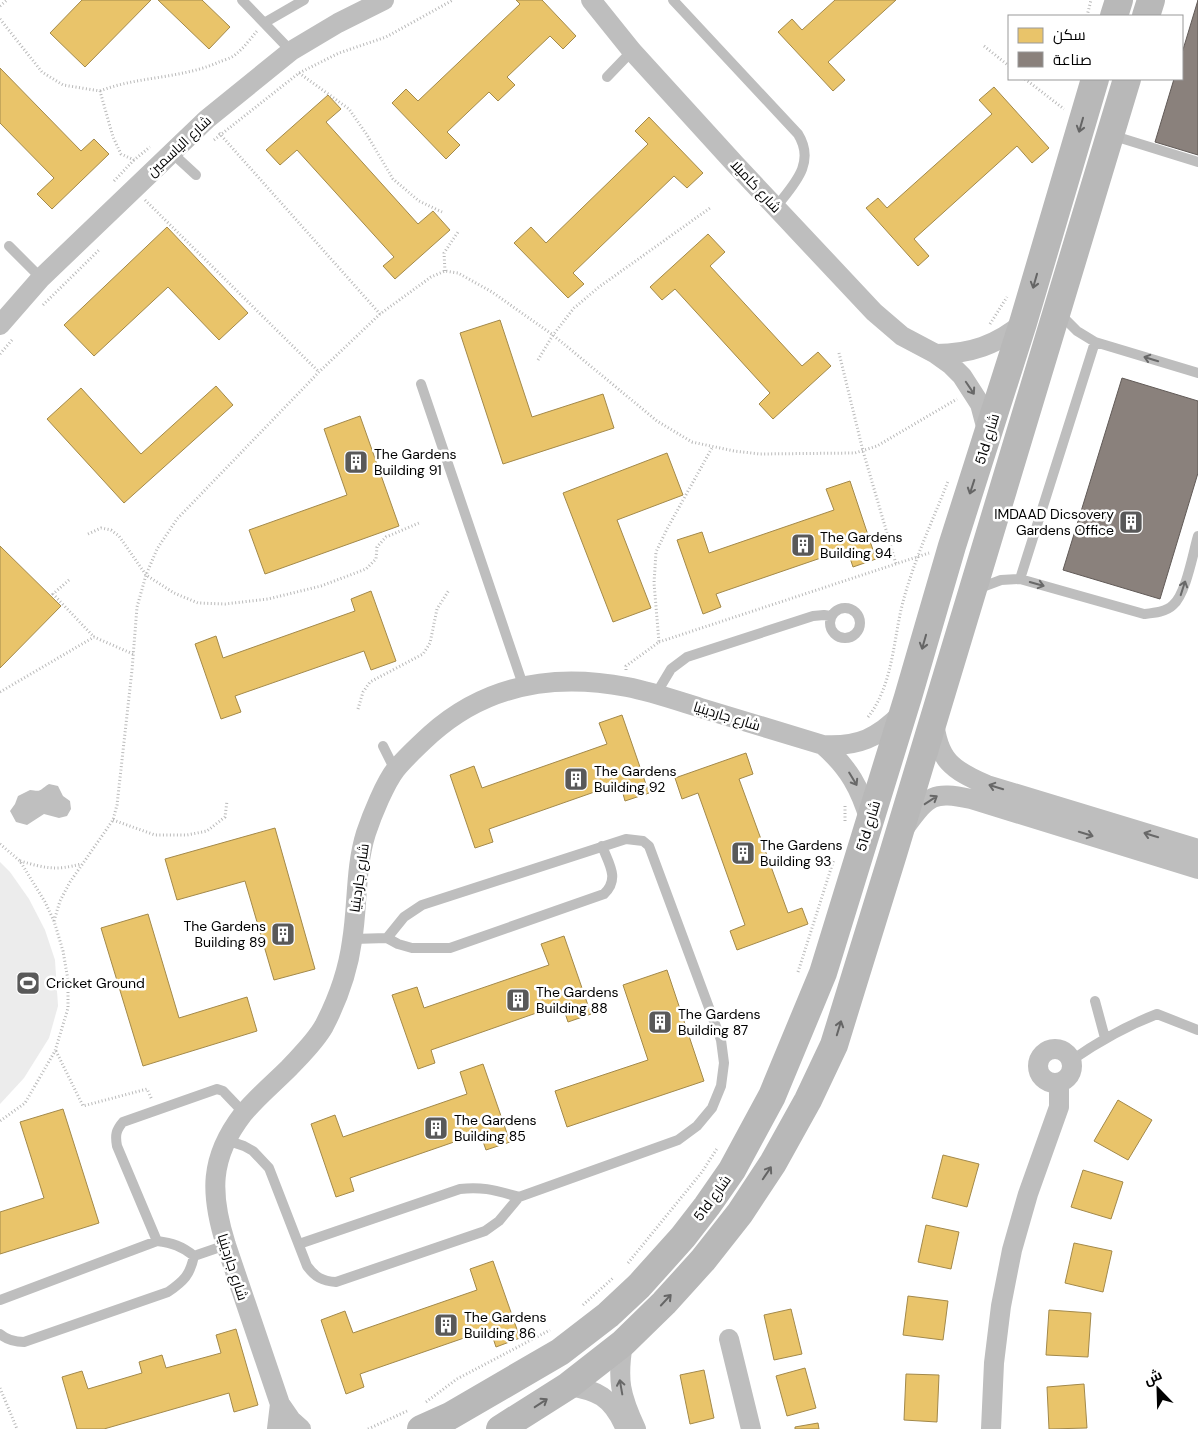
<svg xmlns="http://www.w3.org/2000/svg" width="1198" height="1429" font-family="'DM Sans',Cairo,sans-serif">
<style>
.green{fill:#ececec}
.water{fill:#bfbfbf}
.homes{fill:#e9c46a;stroke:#a3894a}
.industry{fill:#8a817c;stroke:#615a57}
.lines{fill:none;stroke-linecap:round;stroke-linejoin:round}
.path{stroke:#b9b9b9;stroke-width:3;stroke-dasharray:1 2.5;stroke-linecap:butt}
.lane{stroke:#bebebe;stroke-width:10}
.street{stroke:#bebebe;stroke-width:20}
.secondary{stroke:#b8b8b8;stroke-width:28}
.oneway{stroke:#656565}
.oneway2{stroke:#686868}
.labels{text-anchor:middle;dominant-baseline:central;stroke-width:5;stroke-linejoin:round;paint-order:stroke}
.street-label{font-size:14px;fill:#000;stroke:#fff}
.poi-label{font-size:14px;fill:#000;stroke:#fff;text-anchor:start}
</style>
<rect width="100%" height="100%" fill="#fff"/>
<path class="green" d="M0 862 10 872 29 899 45 930 55 960 58 1006 49 1038 24 1078 0 1104Z"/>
<path class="water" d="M49 784 58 786 63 796 70 801 71 809 67 816 59 818 44 814 27 825 16 822 10 811 15 804 18 796 30 790C43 792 39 790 49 784Z"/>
<path class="homes" d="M82 0H151L85 67 50 33Z
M158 0H202L230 27 209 49Z
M516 0H542L576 36 563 49 550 36 507 77 515 85 498 101 489 92 447 132 460 145 446 159 392 103 406 89 418 101 520 4Z
M835 0H896L828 62 845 80 833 91 778 32 792 19 802 30Z
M0 68 81 151 94 139 109 154 52 209 37 194 54 178 0 123Z
M994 87 1049 148 1032 163 1017 146 914 239 929 256 918 266 866 208 878 198 887 208 992 114 979 100Z
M328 95 341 109 326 122 418 224 433 211 450 230 395 279 383 266 394 257 297 150 280 165 266 150Z
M649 117 703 173 687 188 674 176 573 273 584 284 568 298 514 243 531 227 546 243 648 144 635 131Z
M167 227 248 313 219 340 168 287 94 356 64 325Z
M708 234 725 252 710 266 802 366 818 352 831 366 773 419 759 404 770 393 675 289 662 300 650 287Z
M500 320 532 417 603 394 614 428 503 464 460 333Z
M216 386 233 405 124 503 47 419 81 388 141 454Z
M360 416 399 526 265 574 249 530 347 495 324 429Z
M667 453 683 495 617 520 651 608 613 622 563 493Z
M850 481 876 559 853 567 847 549 716 594 721 607 703 614 677 540 702 532 709 553 834 510 826 489Z
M0 546 61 606 0 668Z
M371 591 396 661 371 670 364 651 235 696 241 712 221 719 195 644 216 636 223 658 355 611 351 599Z
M622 715 649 793 625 801 620 783 489 829 493 842 475 848 450 775 474 766 482 788 607 744 599 723Z
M746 753 753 774 739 779 788 913 802 908 808 924 737 950 730 931 745 925 698 793 682 799 675 778Z
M275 828 315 969 274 980 245 881 177 900 165 859Z
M148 914 179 1018 247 997 257 1031 143 1066 101 928Z
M564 936 591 1014 568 1022 562 1004 431 1050 435 1063 418 1069 392 995 417 987 424 1008 549 965 541 944Z
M667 970 704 1081 567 1127 555 1091 648 1060 623 985Z
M483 1064 510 1142 486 1150 480 1133 350 1178 354 1191 336 1197 311 1124 335 1115 343 1137 467 1094 460 1072Z
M1118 1100 1152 1120 1128 1160 1094 1141Z
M63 1109 99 1223 0 1254V1212L44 1198 20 1122Z
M943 1155 979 1164 967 1207 932 1198Z
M1083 1170 1123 1182 1111 1219 1071 1207Z
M926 1225 959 1232 951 1269 918 1262Z
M1074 1243 1112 1251 1103 1292 1065 1283Z
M493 1261 520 1338 496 1347 490 1329 360 1374 364 1387 346 1394 321 1320 345 1311 353 1333 477 1290 470 1269Z
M908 1296 948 1301 943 1340 903 1335Z
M791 1309 802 1354 774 1360 764 1315Z
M1049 1310 1091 1313 1088 1357 1046 1355Z
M236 1329 258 1405 234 1412 229 1393 104 1429H77L62 1377 82 1371 88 1389 142 1373 139 1362 162 1355 166 1368 221 1353 216 1335Z
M805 1368 816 1408 787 1416 776 1376Z
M704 1370 714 1418 690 1424 680 1375Z
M906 1374 939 1375 937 1422 904 1420Z
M1084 1384 1087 1428 1049 1429 1047 1387Z
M818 1423 819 1429H795V1427Z"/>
<path class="industry" d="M1198 0V155L1155 142 1174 79H1182V53Z
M1122 378 1198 401V473L1160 599 1063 570Z"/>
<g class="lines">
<path class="path" d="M0 6 7 0
M1087 16 1091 0
M0 19 42 72 63 85 100 91 113 137 121 154 134 160 150 147
M984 46 1009 66
M299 73 349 109 367 135 393 179 419 201 442 212
M1025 79 1064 109
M100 91C138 76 181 79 219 62 224 60 232 58 236 54 244 48 251 38 257 31
M219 133 380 314
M214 140 299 73 339 53 386 37 453 0
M114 181 134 160
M145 200 319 372
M445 271 444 253 458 232
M43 305 99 250
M990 324 1007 297
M839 353 863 451 896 564
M0 354 12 340
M538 360 553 335 574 308 599 287 710 208
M88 534 101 528 111 530 119 536 146 575 174 593 198 603 225 604 268 599 321 586 366 569 376 559 377 547 386 537 419 523
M69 580 53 594 94 637
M659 642 929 553
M626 670V666L659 642 654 583 656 552 667 529 713 446
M0 692 94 637 133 654
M358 709 363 692 370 682 423 654 430 643 437 609 449 590
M868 717C894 684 893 637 904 598 915 558 933 520 948 481
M845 806V822
M113 820 155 835H187L207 831 225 817 227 801
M0 844 20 861 45 902 54 921 63 951 68 980V1008L55 1051 25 1103 0 1121
M20 861C45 868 55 871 81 864
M54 921 60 901 70 882 113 820 117 805 132 670 137 607 146 575 157 549 177 519 319 372 380 314 431 277 445 271 458 273 492 292 553 335 657 421 692 442 734 451 760 454 855 453 877 446 957 399
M798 972 834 859
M56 1051 83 1106 147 1089 152 1100
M628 1263 702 1172 718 1147
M583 1305 613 1278
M0 1388 17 1429
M426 1402 457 1379 550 1330
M368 1429 407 1411"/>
<path class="lane" d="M242 0 291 51
M673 0 798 134C816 163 794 184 776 207
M264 23 304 0
M607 77 632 51
M1111 135 1198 162
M171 152 196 175
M9 246 41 278
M1059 313 1077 331 1095 342 1198 373
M421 384 523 685
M1020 579 1095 342
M977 589 1001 580 1020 579 1144 614C1154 613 1166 612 1173 605 1186 594 1193 553 1198 536
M830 623a15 15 0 1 1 30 0a15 15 0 1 1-30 0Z
M656 694 671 669 687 657 813 616 824 615 831 616
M383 746 395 770
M353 939 387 938 398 944 412 948H450L604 894C620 879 609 864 602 846
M1095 1001 1105 1038
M1072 1060C1099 1041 1126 1026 1157 1014L1198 1030
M226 1140 244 1146 253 1151 269 1168 307 1266C315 1277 322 1281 336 1282L485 1231 499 1221 519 1197
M157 1241 117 1146C115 1135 116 1130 123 1122L217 1089 223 1091 244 1113
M299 1244 460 1189C483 1186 497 1191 519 1197L678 1140 697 1126 712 1108 721 1086 724 1063 721 1040 649 846 643 841 626 839 422 905 404 917 387 938
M194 1256 226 1245
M0 1300 157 1241C172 1243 182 1246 194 1256 190 1275 184 1281 168 1292L24 1342C14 1342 7 1340 0 1334"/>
<path class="street" d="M591 0 632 51 735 164 874 312 902 336 936 354 950 364 962 376 980 404 988 434
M0 325 41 278 207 119 291 51 338 23 384 0
M936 354C970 354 997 345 1023 323
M934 721C938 760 952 770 987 785L1198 849
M823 745C849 768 860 788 870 821
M906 826C929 795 933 791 971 799L1198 869
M1038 1066a17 17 0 1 1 34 0a17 17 0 1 1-34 0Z
M729 1339 751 1429
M623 1343C617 1380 620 1395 636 1429
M568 1386C597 1390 611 1397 624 1425
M277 1429 280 1404
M301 1429 291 1420 280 1404 226 1245C210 1194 209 1158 243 1114 257 1097 274 1083 289 1068 301 1055 315 1042 324 1026 338 999 348 971 352 941 358 905 355 868 366 833 372 815 385 783 396 769 406 757 419 745 431 734 487 684 554 673 627 687 653 692 678 701 704 709 743 721 783 733 823 745 858 747 878 738 902 713
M991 1429 994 1363 1001 1306 1012 1250 1028 1194 1059 1107V1083"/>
<path class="secondary" d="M1114 16 1119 0
M1146 16 1151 0
M421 1429 450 1416 560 1352 608 1315 639 1286 683 1237 707 1206 732 1170 772 1096 823 973 908 697 952 546 1023 323 1095 79
M500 1429 568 1386 623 1343 664 1303 703 1260 740 1213 773 1163 808 1100 834 1045 893 854 1127 79"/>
</g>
<defs><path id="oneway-shaft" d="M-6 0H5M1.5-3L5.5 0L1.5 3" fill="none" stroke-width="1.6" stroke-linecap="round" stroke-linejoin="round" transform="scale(1.25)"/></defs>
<g class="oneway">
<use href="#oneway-shaft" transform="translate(1081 125) rotate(106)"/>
<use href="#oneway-shaft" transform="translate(1035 281) rotate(106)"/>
<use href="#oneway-shaft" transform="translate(972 487) rotate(108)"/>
<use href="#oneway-shaft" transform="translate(924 642) rotate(106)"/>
<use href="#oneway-shaft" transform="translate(839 1028) rotate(-73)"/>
<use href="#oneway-shaft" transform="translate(767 1173) rotate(-56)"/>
<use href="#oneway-shaft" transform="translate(666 1300) rotate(-47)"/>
<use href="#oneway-shaft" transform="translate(541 1403) rotate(-33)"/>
</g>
<g class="oneway2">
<use href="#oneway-shaft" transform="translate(1151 359) rotate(-163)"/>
<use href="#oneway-shaft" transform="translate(970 388) rotate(56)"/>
<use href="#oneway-shaft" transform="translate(1037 584) rotate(16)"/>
<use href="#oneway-shaft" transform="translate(1183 588) rotate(-72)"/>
<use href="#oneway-shaft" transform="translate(853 779) rotate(59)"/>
<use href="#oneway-shaft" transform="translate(996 787) rotate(-163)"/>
<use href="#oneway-shaft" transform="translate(931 800) rotate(-33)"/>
<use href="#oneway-shaft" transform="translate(1086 834) rotate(17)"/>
<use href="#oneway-shaft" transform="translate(1151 835) rotate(-163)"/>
<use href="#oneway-shaft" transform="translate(621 1387) rotate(-100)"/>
</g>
<defs>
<g id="building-square" transform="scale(1.25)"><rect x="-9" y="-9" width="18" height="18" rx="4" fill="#595959" stroke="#fff"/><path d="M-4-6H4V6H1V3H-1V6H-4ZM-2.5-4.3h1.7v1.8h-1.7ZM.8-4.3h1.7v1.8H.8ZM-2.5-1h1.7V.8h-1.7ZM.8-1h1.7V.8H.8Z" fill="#fff"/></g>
<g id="stadium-square" transform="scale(1.25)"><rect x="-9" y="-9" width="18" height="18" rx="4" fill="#595959" stroke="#fff"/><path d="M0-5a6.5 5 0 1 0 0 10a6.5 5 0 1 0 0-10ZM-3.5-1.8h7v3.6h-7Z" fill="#fff"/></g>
</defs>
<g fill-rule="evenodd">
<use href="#building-square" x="356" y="462"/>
<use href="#building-square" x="1131" y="522"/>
<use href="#building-square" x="803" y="545"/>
<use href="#building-square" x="576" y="779"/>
<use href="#building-square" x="743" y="853"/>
<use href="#building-square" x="283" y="934"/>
<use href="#stadium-square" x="28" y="983"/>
<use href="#building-square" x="518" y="1000"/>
<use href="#building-square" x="660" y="1022"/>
<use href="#building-square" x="436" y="1128"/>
<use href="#building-square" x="446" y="1325"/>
</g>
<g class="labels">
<g class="street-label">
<text transform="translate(179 146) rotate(-43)">شارع الياسمين</text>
<text transform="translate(756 186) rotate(47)">شارع كاميلا</text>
<text transform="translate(987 439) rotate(-73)">51d شارع</text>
<text transform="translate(727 716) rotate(17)">شارع جاردينيا</text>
<text transform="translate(868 826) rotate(-73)">51d شارع</text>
<text transform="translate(359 878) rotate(-82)">شارع جاردينيا</text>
<text transform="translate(712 1198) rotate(-54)">51d شارع</text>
<text transform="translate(233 1267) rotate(72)">شارع جاردينيا</text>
</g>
<g class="poi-label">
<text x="374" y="454">The Gardens<tspan x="374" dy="16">Building 91</tspan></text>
<text x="1114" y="514" text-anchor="end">IMDAAD Dicsovery<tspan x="1114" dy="16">Gardens Office</tspan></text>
<text x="820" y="537">The Gardens<tspan x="820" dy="16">Building 94</tspan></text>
<text x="594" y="771">The Gardens<tspan x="594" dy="16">Building 92</tspan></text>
<text x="760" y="845">The Gardens<tspan x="760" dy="16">Building 93</tspan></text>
<text x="266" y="926" text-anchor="end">The Gardens<tspan x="266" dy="16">Building 89</tspan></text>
<text x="46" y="983">Cricket Ground</text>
<text x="536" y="992">The Gardens<tspan x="536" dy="16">Building 88</tspan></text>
<text x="678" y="1014">The Gardens<tspan x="678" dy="16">Building 87</tspan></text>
<text x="454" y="1120">The Gardens<tspan x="454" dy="16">Building 85</tspan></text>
<text x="464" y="1317">The Gardens<tspan x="464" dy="16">Building 86</tspan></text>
</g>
</g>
<rect x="1008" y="15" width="175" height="65" fill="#ffffff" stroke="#999999"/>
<rect x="1018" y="28" width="25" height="15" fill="#e9c46a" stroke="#999999"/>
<text x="1053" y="40" font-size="15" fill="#000000">سكن</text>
<rect x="1018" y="52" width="25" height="15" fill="#8a817c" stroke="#999999"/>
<text x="1053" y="65" font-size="15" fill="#000000">صناعة</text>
<g transform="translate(1158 1389) rotate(337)" stroke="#ffffff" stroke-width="4" paint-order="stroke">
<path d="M0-4L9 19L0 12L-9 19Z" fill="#000000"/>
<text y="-8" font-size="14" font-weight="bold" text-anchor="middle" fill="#000000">ش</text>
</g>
</svg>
